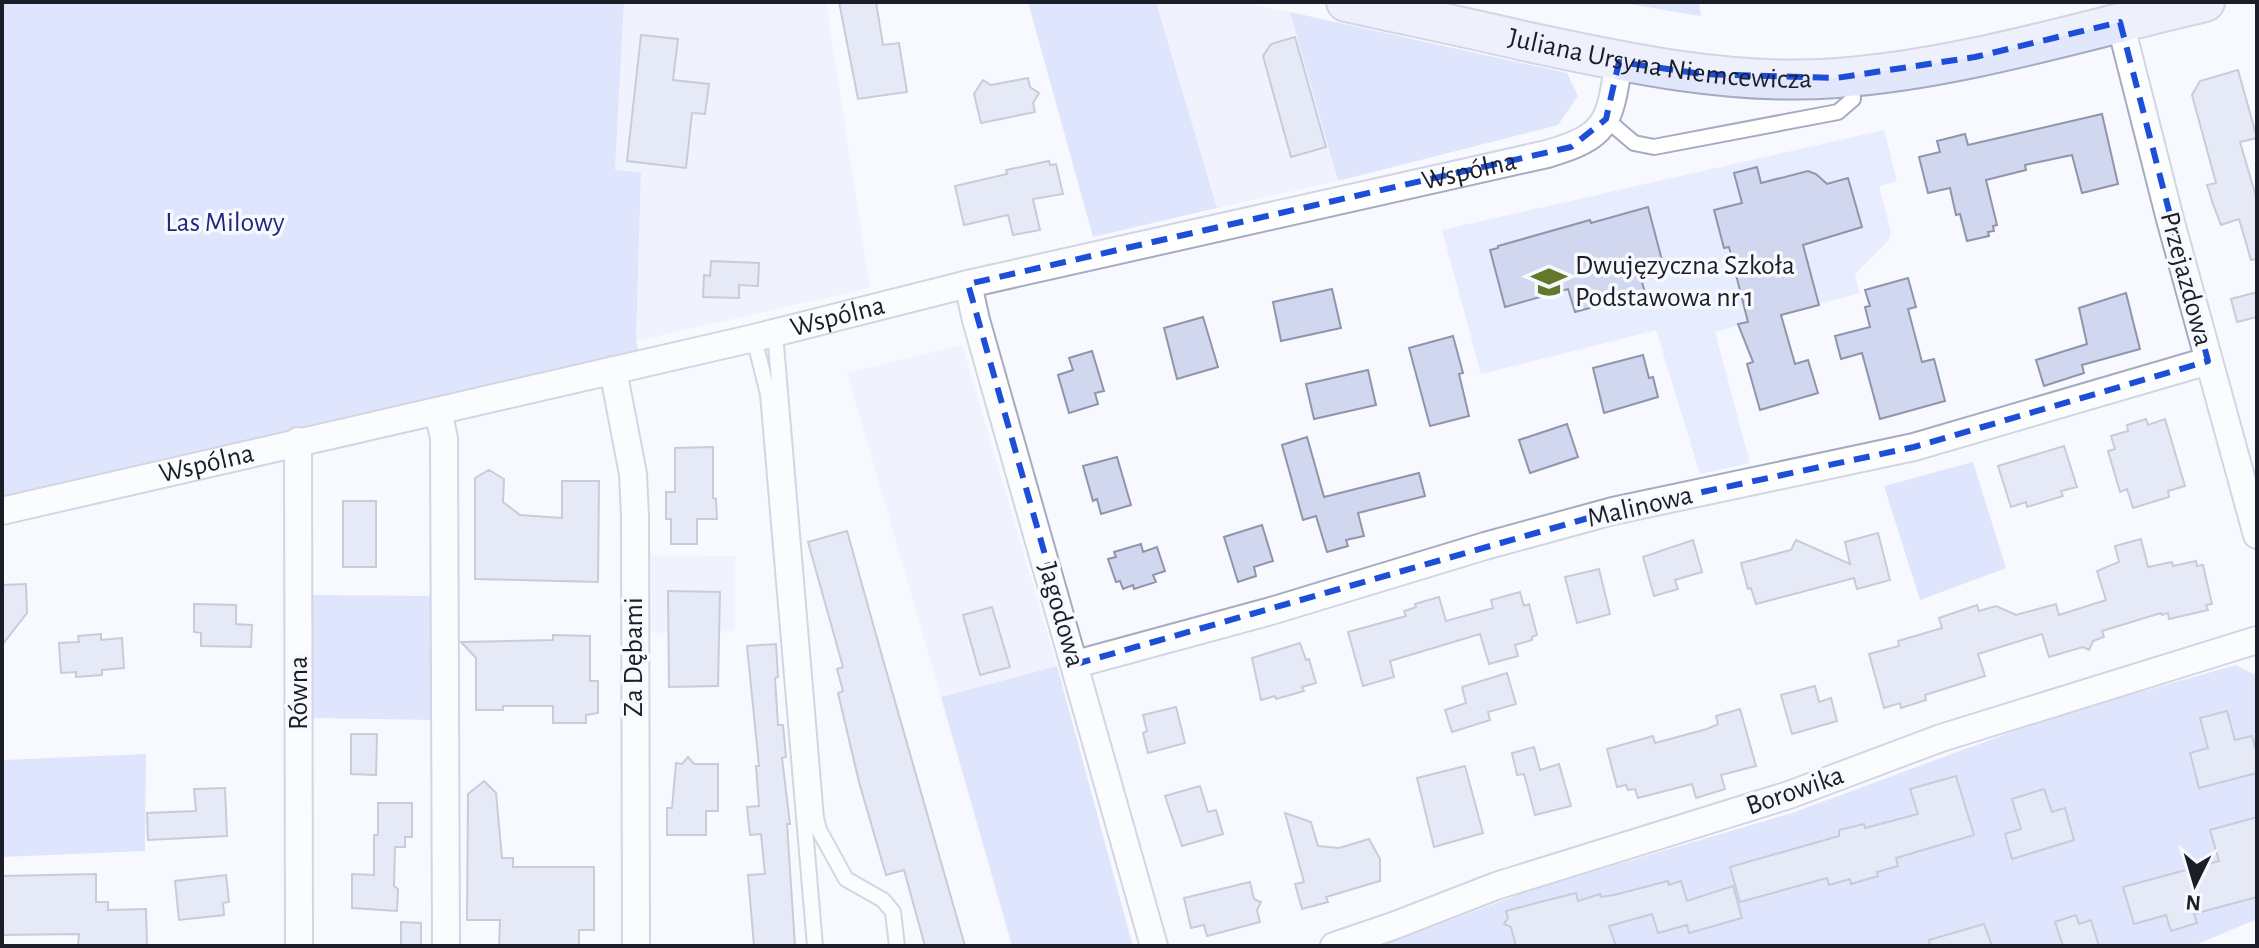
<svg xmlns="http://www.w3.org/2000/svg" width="2259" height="948" font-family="'Alegreya Sans',sans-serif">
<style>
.built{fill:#e7ecff}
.green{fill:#c1cdfa}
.building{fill:#d1d7ef;stroke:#8f95ab;stroke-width:2}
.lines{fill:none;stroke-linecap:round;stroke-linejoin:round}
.lane-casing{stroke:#a5abc1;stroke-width:18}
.street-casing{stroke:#a5abc1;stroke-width:30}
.secondary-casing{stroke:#a5abc1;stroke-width:42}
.lane{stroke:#fff;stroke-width:14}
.street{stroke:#fff;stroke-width:26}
.secondary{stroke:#e2e7fb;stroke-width:38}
.marked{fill:none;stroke:#1d4ed8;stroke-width:6;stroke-dasharray:16 10;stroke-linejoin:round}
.labels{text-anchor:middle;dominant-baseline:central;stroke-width:7;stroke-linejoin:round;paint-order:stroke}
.street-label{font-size:28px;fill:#1b1e26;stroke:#f8f9fe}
.park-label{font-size:28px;fill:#22267c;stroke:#f8f9fe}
.poi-label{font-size:28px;fill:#1b1e26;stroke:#f8f9fe;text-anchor:start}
</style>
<rect width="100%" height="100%" fill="#f8f9fe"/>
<path class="built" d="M624 2H826L870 288 636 341 641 172 615 170Z
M1156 2H1243L1290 12 1338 181 1217 208Z
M1884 130 1897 181 1879 186 1891 232 1889 240 1857 272 1855 277 1860 293 1715 332 1750 463 1700 474 1656 330 1481 374 1442 230Z
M962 345 1057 666 941 697 847 373Z
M650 555 735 556V631L650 633Z"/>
<path class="green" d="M2 2H624L615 170 641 172 636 341 640 355 2 502Z
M1028 2H1156L1217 208 1093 237Z
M1617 2H1699L1701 16Z
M1290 12 1567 73 1578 96 1558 125 1338 181Z
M1973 462 2006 568 1920 600 1884 486Z
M312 595 437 596 436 720 312 718Z
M2236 665 2257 676V919L2193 946H1381L1537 888 1792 813 2052 717Z
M1057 666 1133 946H1012L941 697Z
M146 754 145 851 2 857V760Z"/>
<path class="building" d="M839 2H876L883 45 899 43 907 92 858 99Z
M641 35 678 39 673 80 709 84 705 114 692 113 686 168 627 161Z
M1295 37 1326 147 1291 157 1263 56 1271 44Z
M2238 70 2257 138 2240 142 2257 200V259L2251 260 2239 219 2221 225 2213 204 2207 185 2216 183 2192 95 2200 81Z
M1028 78 1030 87 1039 93 1033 103 1035 112 981 123 974 94 983 80 991 85Z
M2102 114 2118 184 2082 193 2072 155 2025 165 2026 170 1986 180 1997 225 1993 226 1994 231 1988 232 1989 236 1967 241 1960 214 1956 215 1950 188 1928 193 1919 157 1940 152 1937 141 1965 134 1968 145Z
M1049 161 1050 165 1056 164 1063 194 1033 199 1040 230 1013 235 1008 215 964 225 955 186 1007 174 1006 170Z
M1757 167 1761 183 1808 171 1816 174 1827 184 1848 178 1862 227 1803 245 1819 305 1781 315 1795 364 1808 360 1818 393 1760 410 1747 364 1753 362 1738 324 1748 322 1729 247 1724 248 1714 210 1742 203 1734 173Z
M1648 207 1663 264 1639 271 1645 293 1575 312 1568 289 1505 307 1490 250 1498 248V246L1590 220 1591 223Z
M711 261 759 263 758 286 739 285V298L703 297 704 275 710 276Z
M1908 278 1916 307 1908 309 1922 362 1934 359 1945 401 1880 419 1862 353 1841 359 1835 336 1870 327 1865 307 1870 306 1865 290Z
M1332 289 1341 328 1281 341 1273 302Z
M2257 292V317L2237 322 2231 299Z
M2126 293 2140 349 2082 365 2084 373 2044 386 2036 360 2087 344 2079 308Z
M1203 317 1218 367 1177 379 1164 328Z
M1453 336 1463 373 1459 374 1469 416 1430 426 1409 348Z
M1092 351 1104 391 1095 393 1098 404 1069 413 1058 375 1073 370 1069 358Z
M1643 355 1649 378 1653 377 1658 397 1604 413 1593 368Z
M1368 370 1376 405 1314 419 1306 384Z
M2146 419 2148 425 2165 419 2185 486 2168 491 2169 497 2133 508 2127 489 2120 492 2108 451 2115 449 2111 436 2128 431 2127 425Z
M1567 424 1578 457 1530 473 1519 440Z
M1307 437 1324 497 1419 473 1425 496 1358 513 1364 536 1346 540 1348 546 1327 552 1316 516 1303 520 1282 445Z
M2064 446 2077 487 2061 491 2063 496 2027 507 2026 502 2011 507 1998 466Z
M713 447V498L716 499 717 519H697V544H671V519H666V492H675V448Z
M1117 457 1131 505 1101 514 1097 499 1093 501 1083 466Z
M489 470 504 479 503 502 520 515 562 518V481H599L598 582 475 579V478Z
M343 501H376V567H343Z
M1262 525 1273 561 1254 567 1256 576 1238 582 1224 537Z
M847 531 882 656 965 946H925L904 870 886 875 859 782 838 693 843 691 837 669 843 667 808 542Z
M1878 533 1890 580 1857 589 1854 578 1756 604 1751 588 1748 589 1741 563 1791 550 1796 540 1850 564 1845 542Z
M2141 539 2148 567 2172 562 2173 566 2196 561 2197 566 2203 565 2212 604 2206 605 2208 610 2169 619 2168 613 2162 615 2161 613 2102 631 2104 637 2093 641 2089 650 2083 647 2049 657 2042 634 1978 654 1985 676 1925 695 1926 700 1901 708 1900 703 1884 708 1869 654 1899 646 1898 641 1942 628 1939 618 1977 605 1979 611 1996 606 2016 615 2056 604 2059 615 2106 600 2097 571 2119 562 2115 546Z
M1693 540 1702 572 1675 580 1678 589 1654 596 1643 557Z
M1141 544 1143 552 1157 547 1165 571 1153 575 1156 582 1134 589 1133 585 1123 589 1120 581 1116 582 1108 559 1116 557 1114 552Z
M1599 569 1610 614 1577 623 1565 577Z
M26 584 27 613 2 645V585Z
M668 591 720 592 718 686 669 687Z
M1520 592 1524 606 1529 604 1537 635 1532 637V640L1515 645 1518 656 1489 664 1480 634 1390 661 1394 677 1363 686 1348 632 1406 616 1404 611 1416 607 1415 604 1439 597 1446 621 1493 608 1491 600Z
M194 604 236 605V624L252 625 251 647 201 646V633L194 632Z
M992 607 1010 667 980 675 963 615Z
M101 634V640L122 638 124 668 102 670V675L76 677V672L61 673 59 643 79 642 78 636Z
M553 635 590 636V681H598V713L586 715V723H553V706H503V710H476V658L461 642 553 640Z
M1300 643 1306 660 1309 659 1316 683 1302 687 1304 691 1276 699 1275 696 1261 700 1252 658Z
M776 644 778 677 775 678 778 725H783L786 757 782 758 790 824H787L795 946H754L748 875 765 874 761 834 750 835 747 807 759 806 756 766H759L747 646Z
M1507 673 1516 704 1488 712 1490 720 1452 732 1445 710 1466 703 1462 687Z
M1815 686 1819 702 1831 698 1837 721 1792 734 1781 695Z
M1176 707 1185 743 1148 753 1143 733 1147 731 1143 715Z
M1740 709 1756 766 1721 775 1725 789 1696 798 1692 784 1638 798 1635 789 1628 790 1626 785 1617 787 1607 749 1653 736 1655 743 1707 729 1718 724 1716 716Z
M2227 711 2235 740 2252 736 2257 755V773L2199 788 2190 753 2208 748 2200 718Z
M351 734H377L376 775 351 774Z
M1534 747 1540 770 1559 764 1571 806 1535 815 1524 774 1517 775 1512 753Z
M688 757 694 764H718V811H706V835H667V808H672L676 763 682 764Z
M1465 766 1483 833 1434 847 1417 778Z
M1956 776 1974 835 1896 858 1898 866 1877 872 1878 876 1851 884 1850 879 1829 885 1827 878 1740 902 1730 867 1839 836V830L1864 824 1865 828 1918 814 1910 789Z
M484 781 496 793 502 858H513V867H594V930H579V946H499L500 920H467L468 794Z
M1200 786 1208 812 1216 810 1223 834 1182 846 1165 796Z
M225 788 227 836 148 840 147 813 196 811 194 789Z
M2044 789 2052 812 2065 808 2074 840 2012 859 2005 834 2021 829 2012 799Z
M378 803H412V837H405V847H395L394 886 398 889 397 911 352 908V874L374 875V835H378Z
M1285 813 1311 822 1318 846 1339 848 1369 839 1380 859V881L1326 897 1328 902 1302 909 1295 884 1304 882Z
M2257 817V897L2194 914 2197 923 2171 931 2166 915 2134 924 2123 887 2219 861 2210 830Z
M96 874V902H108V910L146 909 147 946H78L79 934 2 935V876Z
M226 875 229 902 223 903 224 915 179 920 175 881Z
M1668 881 1669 885 1681 881 1687 901 1733 886 1742 918 1689 933 1687 925 1658 933 1652 914 1609 926 1616 946H1516L1511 927 1504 924 1508 918 1506 911 1540 902 1576 893 1578 901 1600 894 1601 897 1614 895Z
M1250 882 1254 899 1261 902 1257 910 1260 922 1207 936 1204 925 1191 928 1184 898Z
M2076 915 2079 924 2091 920 2099 946H2063L2055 922Z
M401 922 421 923V946H401Z
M1984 924 1992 946H1930L1929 940Z"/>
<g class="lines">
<g class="lane-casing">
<path id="lane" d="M1606 119 1634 143 1654 147 1838 112 1853 99 1851 77
M775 333 816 818 819 830 846 879 883 900 893 912 897 946
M754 338 768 394 815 946"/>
</g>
<g class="street-casing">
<g id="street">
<path d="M2120 22 2170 219 2257 535"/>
<path d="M968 284 976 320 1154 946"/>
<path d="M613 370 633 474 635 516 636 946"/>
<path d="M438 411 444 438 446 946"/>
<path d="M298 441 299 946"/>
<path id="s1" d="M2 511 754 338 968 284 1547 154C1609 136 1609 122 1619 62"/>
<path d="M1076 664 1271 611 1485 546 1613 511 1914 447 2208 361"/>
<path d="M1334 946 1393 926 1496 886 1789 795 1941 738 2257 640"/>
</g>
</g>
<g class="secondary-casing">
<g id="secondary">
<path id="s2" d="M1346 2C1405 15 1465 27 1524 41 1626 63 1732 86 1837 78 1961 69 2084 30 2205 2"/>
</g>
</g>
<use href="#lane" class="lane"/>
<use href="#street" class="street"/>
<use href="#secondary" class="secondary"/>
</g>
<path d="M0 0H2259V948H0ZM2120 22 2208 361 1914 447 1613 511 1076 664 968 284 1571 147 1606 119 1619 62 1702 74 1836 78 1975 57Z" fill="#f8f9fe" fill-opacity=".55" fill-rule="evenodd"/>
<path class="marked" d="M2120 22 2208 361 1914 447 1613 511 1076 664 968 284 1571 147 1606 119 1619 62 1702 74 1836 78 1975 57Z"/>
<defs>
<g id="school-bare" transform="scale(2.76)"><path d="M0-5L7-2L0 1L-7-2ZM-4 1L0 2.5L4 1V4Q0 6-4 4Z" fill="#637829" stroke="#f8f9fe" stroke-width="2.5" paint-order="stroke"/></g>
</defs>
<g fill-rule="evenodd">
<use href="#school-bare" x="1549" y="282"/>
</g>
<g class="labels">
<g class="street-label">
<text stroke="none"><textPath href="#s2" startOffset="320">Juliana Ursyna Niemcewicza</textPath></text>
<text stroke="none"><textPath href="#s1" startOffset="1506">Wspólna</textPath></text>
<text transform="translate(2186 279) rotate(75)">Przejazdowa</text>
<text stroke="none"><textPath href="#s1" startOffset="858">Wspólna</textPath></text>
<text stroke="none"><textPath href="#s1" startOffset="210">Wspólna</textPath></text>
<text transform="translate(1640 507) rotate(-13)">Malinowa</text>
<text transform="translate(1061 615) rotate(74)">Jagodowa</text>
<text transform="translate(634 657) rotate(-90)">Za Dębami</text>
<text transform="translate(299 693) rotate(-90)">Równa</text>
<text transform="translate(1795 791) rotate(-19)">Borowika</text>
</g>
<g class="park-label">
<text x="225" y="223">Las Milowy</text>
</g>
<g class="poi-label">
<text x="1575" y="266">Dwujęzyczna Szkoła<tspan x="1575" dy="32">Podstawowa nr 1</tspan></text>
</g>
</g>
<rect width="2259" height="948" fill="none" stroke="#1b1e26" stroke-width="8"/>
<g transform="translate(2195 884) rotate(185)" stroke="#f8f9fe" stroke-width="6" paint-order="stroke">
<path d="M0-6L14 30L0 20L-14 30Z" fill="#1b1e26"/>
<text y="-12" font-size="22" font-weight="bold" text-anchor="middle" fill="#1b1e26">N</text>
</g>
</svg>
